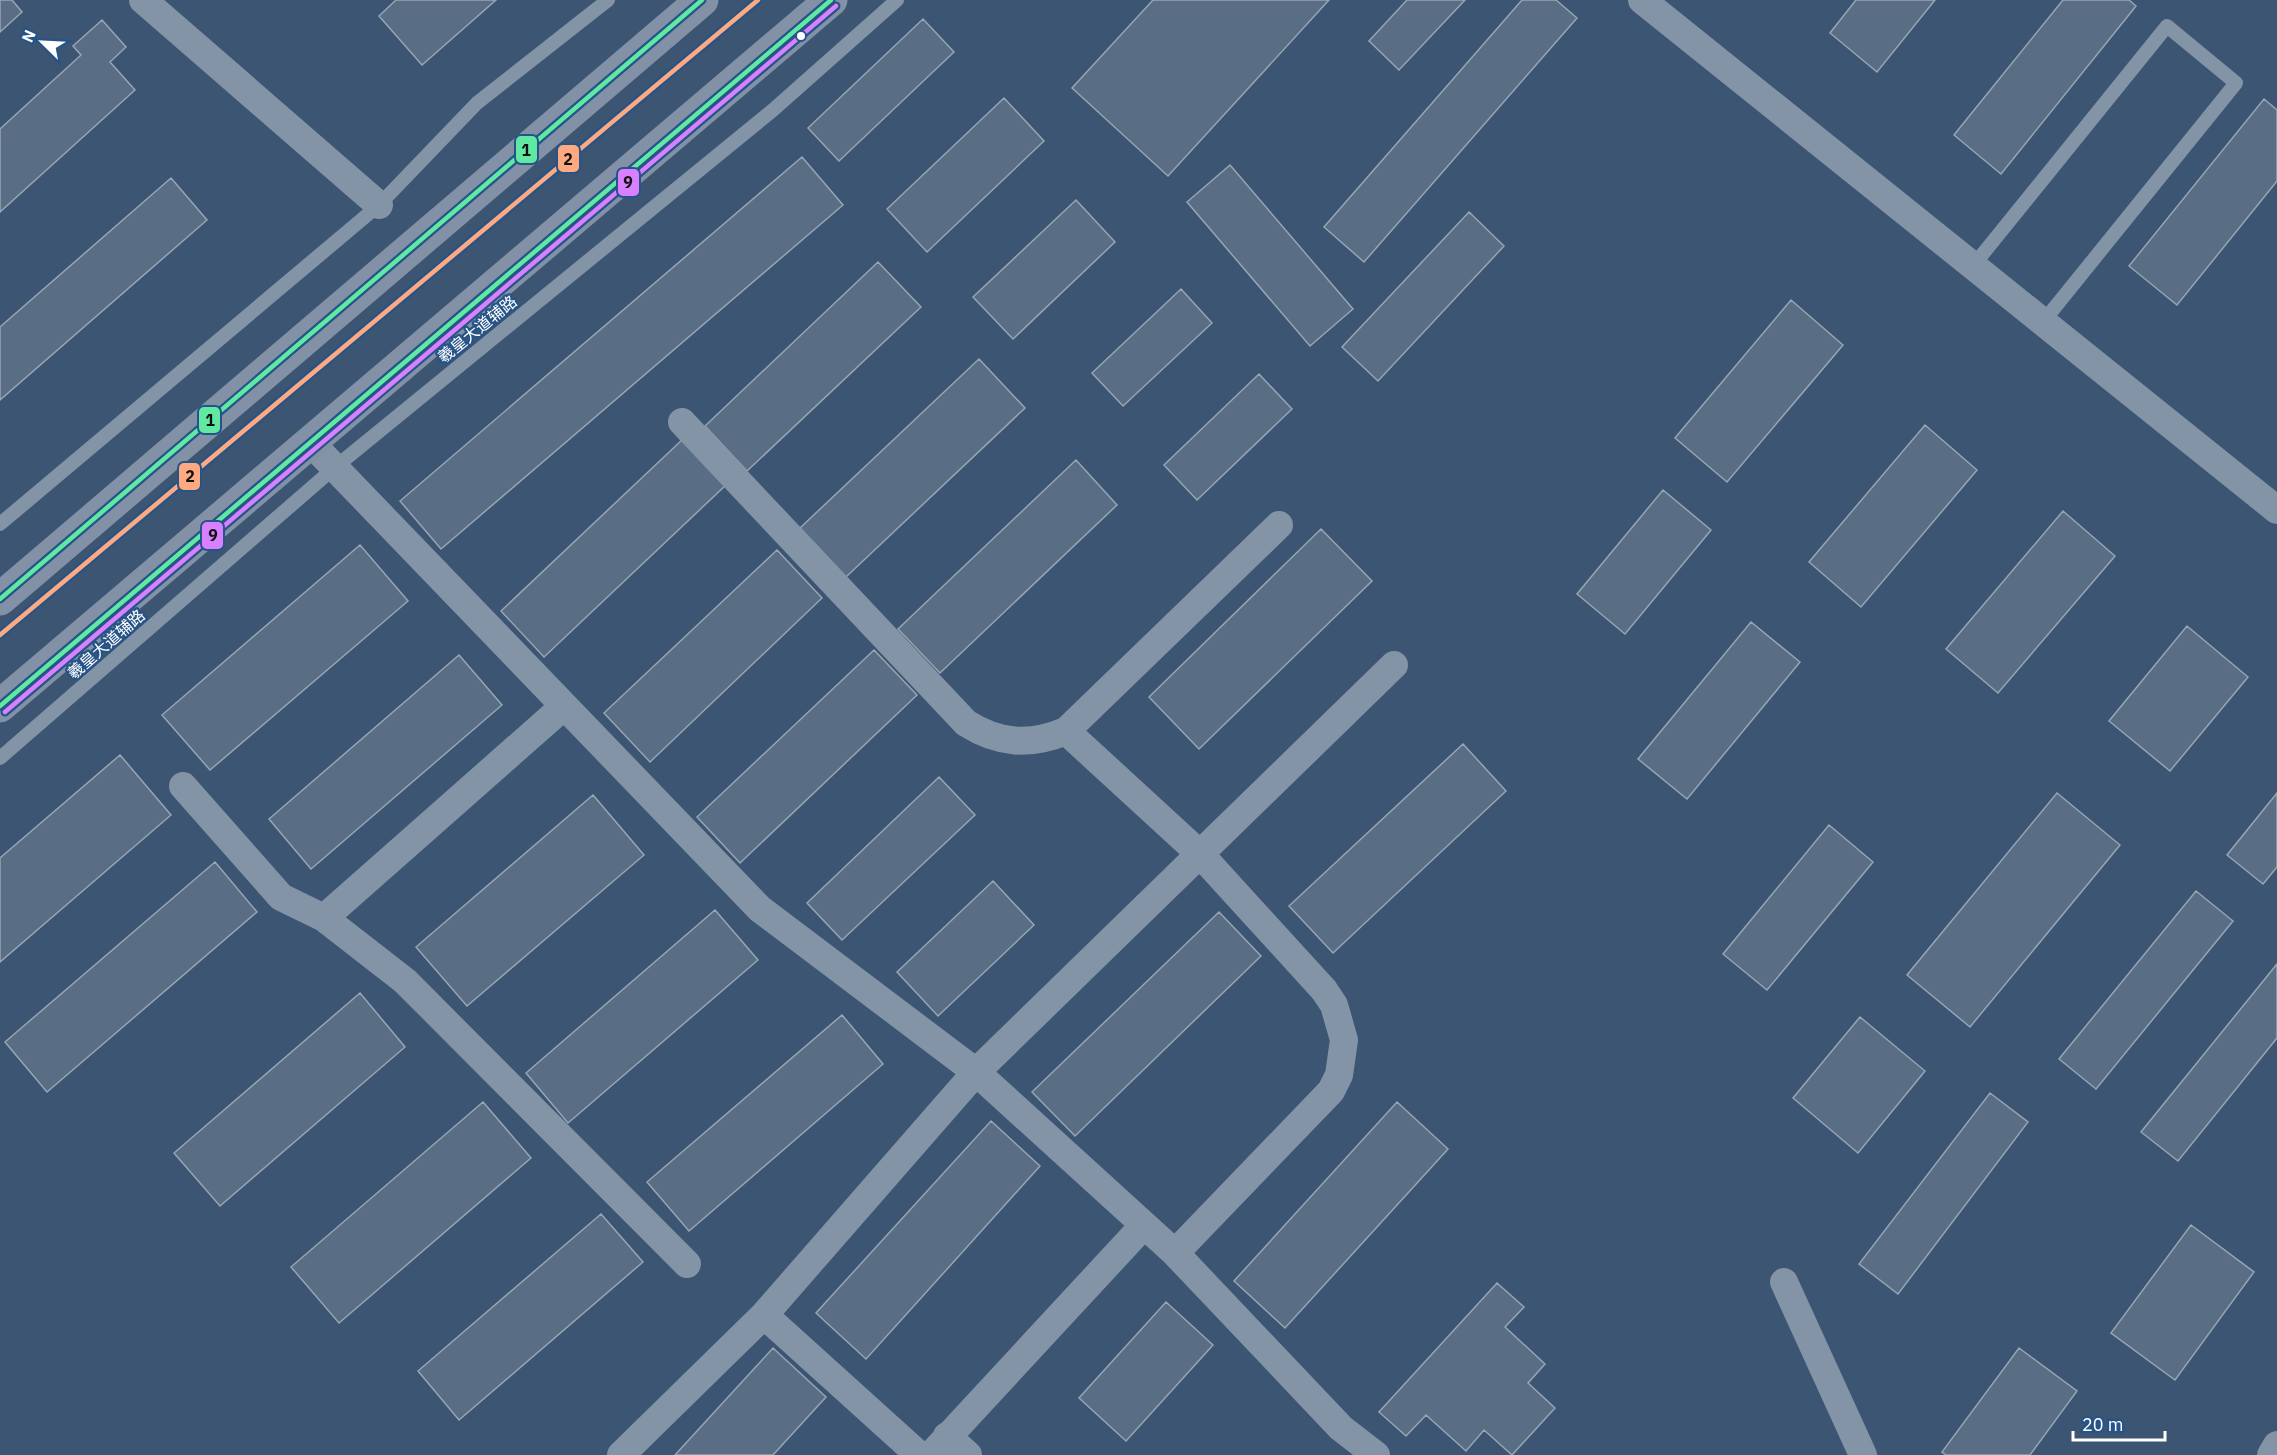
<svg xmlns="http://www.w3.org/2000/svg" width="2277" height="1455" font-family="'IBM Plex Sans','Noto Sans SC',sans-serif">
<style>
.building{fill:#596d84;stroke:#97a5b5;stroke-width:1.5}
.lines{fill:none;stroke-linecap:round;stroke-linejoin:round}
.service{stroke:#8394a7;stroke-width:14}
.minor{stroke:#8394a7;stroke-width:28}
.primary{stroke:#8291a5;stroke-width:33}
.bus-1-casing{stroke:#265488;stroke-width:9}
.bus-2-casing{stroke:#265488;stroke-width:9}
.bus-1{stroke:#60e9a3;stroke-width:4.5}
.bus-2{stroke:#d880ff;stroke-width:4.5}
.tram-1-casing{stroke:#265488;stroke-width:9}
.tram-1{stroke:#ffa980;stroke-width:4.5}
.bus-dot{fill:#fff;stroke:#265488;stroke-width:2}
.labels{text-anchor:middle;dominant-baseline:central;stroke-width:4.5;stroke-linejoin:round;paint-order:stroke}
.street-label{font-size:16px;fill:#fff;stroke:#265488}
.line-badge{stroke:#265488;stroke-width:2}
.pale-badge-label{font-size:16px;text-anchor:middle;font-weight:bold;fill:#111}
</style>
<rect width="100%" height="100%" fill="#3c5572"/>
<path class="building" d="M0 0H12L22 12 0 32Z
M396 0H496L422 65 379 16Z
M1153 0H1329L1168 176 1072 88Z
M1407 0H1465L1399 70 1369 41Z
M1522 0H1556L1577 18 1364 262 1324 227Z
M1856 0H1935L1877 72 1830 33Z
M2063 0H2129L2136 6 2001 174 1954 135Z
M923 19 954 52 839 161 808 128Z
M102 20 126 47 110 62 135 90 0 212V129L81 55 73 46Z
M1004 98 1044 141 927 252 887 209Z
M2264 99 2277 110V181L2177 305 2129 266Z
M802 157 843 205 441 549 400 501Z
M1230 165 1353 309 1310 346 1187 202Z
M171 178 207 220 0 400V327Z
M1076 200 1115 242 1013 339 973 297Z
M1469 212 1504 246 1378 381 1342 347Z
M878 262 921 307 747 471 705 426Z
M1181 289 1212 323 1123 406 1092 373Z
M1791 300 1843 345 1727 482 1675 438Z
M979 359 1025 408 846 577 800 528Z
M1259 374 1292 409 1197 500 1164 465Z
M1925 425 1977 470 1861 607 1809 562Z
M684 438 727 484 544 657 501 611Z
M1076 460 1117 505 940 673 898 629Z
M1663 490 1711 530 1625 634 1577 594Z
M2063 511 2115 556 1998 693 1946 649Z
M1321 529 1372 581 1199 749 1149 697Z
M360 545 408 601 210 770 162 715Z
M777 550 822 598 650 762 604 713Z
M1751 622 1800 662 1687 799 1638 759Z
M2187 626 2248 677 2170 771 2109 721Z
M874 650 917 695 740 863 697 817Z
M459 655 502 705 311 869 269 819Z
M1463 744 1506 791 1333 953 1289 906Z
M120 755 171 815 0 962V858Z
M939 777 975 815 842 940 807 903Z
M2057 793 2120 845 1970 1027 1907 975Z
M2277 793V867L2263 884 2227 855Z
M593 795 644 855 467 1006 416 947Z
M1829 825 1873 862 1767 990 1723 954Z
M215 862 257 912 47 1092 5 1042Z
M993 881 1034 925 938 1016 897 972Z
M2196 891 2233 921 2096 1089 2059 1059Z
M715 910 758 960 568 1123 526 1073Z
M1219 912 1261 956 1075 1136 1032 1092Z
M2277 964V1038L2178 1161 2141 1132Z
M360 993 405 1047 220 1206 174 1153Z
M842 1015 883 1064 689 1231 647 1182Z
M1860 1017 1925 1071 1858 1153 1793 1098Z
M1990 1093 2028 1122 1898 1294 1859 1264Z
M483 1102 531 1158 339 1323 291 1267Z
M1397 1102 1448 1149 1285 1328 1234 1281Z
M991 1121 1040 1166 866 1359 816 1313Z
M601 1214 643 1262 459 1420 418 1371Z
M2191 1225 2254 1272 2175 1380 2111 1333Z
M1497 1283 1524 1307 1505 1327 1545 1364 1528 1383 1555 1408 1512 1455 1484 1430 1466 1451 1426 1415 1406 1436 1379 1412Z
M1166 1302 1213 1345 1126 1441 1079 1398Z
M773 1348 826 1397 773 1455H675Z
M2019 1348 2077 1391 2030 1455H1946L1942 1452Z"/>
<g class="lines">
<path class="service" d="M1973 266 2167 26 2236 83 2043 322
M0 524 379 205 477 103 608 0
M0 758 333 469 773 110 897 0"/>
<path class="minor" d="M143 0 379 205
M1642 0 2277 510
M682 422 966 723C999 744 1030 746 1066 731
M311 443 760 909 976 1072 1394 665
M183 786 281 897 324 918 405 981 687 1264
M324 918 563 707
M1175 1253 1331 1091 1339 1075 1344 1040 1334 1005 1324 990 1200 854 1066 731 1279 525
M1784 1282 1863 1455
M947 1436 968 1455
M621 1455 764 1315
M919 1455 764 1315 976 1072 1175 1253 1341 1428 1376 1455
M931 1455 1144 1225
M2271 1455 2277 1445"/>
<path class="primary" d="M0 599 702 0
M0 706 831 0"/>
<g class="bus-1-casing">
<path id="bus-1" d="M0 599 702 0
M0 706 831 0"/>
</g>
<g class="bus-2-casing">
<path id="bus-2" d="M5 712 836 6"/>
</g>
<use href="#bus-1" class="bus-1"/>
<use href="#bus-2" class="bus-2"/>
<g class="tram-1-casing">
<path id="tram-1" d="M0 635 758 0"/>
</g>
<use href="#tram-1" class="tram-1"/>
</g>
<circle class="bus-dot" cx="801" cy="36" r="5"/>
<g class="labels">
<g class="street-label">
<text transform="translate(477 329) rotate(-39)">羲皇大道辅路</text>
<text transform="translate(106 644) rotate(-41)">羲皇大道辅路</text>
</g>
</g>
<g class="line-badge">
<rect x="515" y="135" width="23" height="29" rx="6" fill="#60e9a3"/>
<rect x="557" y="144" width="23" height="29" rx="6" fill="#ffa980"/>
<rect x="617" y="168" width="23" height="29" rx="6" fill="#d880ff"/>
<rect x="198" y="406" width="23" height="28" rx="6" fill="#60e9a3"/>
<rect x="178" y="462" width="23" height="29" rx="6" fill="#ffa980"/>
<rect x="201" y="521" width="23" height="29" rx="6" fill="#d880ff"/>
</g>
<g class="pale-badge-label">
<text x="526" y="156">1</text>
<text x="568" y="165">2</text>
<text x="628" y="188">9</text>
<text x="210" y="426">1</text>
<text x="190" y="482">2</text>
<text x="213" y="541">9</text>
</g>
<g transform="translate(42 42) rotate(294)" stroke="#265488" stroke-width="4.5" paint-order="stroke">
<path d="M0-4.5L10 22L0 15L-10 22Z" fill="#ffffff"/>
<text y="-9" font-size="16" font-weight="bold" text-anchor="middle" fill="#ffffff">N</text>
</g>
<path d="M2073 1431v9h92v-9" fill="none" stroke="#ffffff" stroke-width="3"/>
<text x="2082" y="1431" font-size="18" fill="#ffffff" stroke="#265488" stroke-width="4.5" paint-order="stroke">20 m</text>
</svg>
